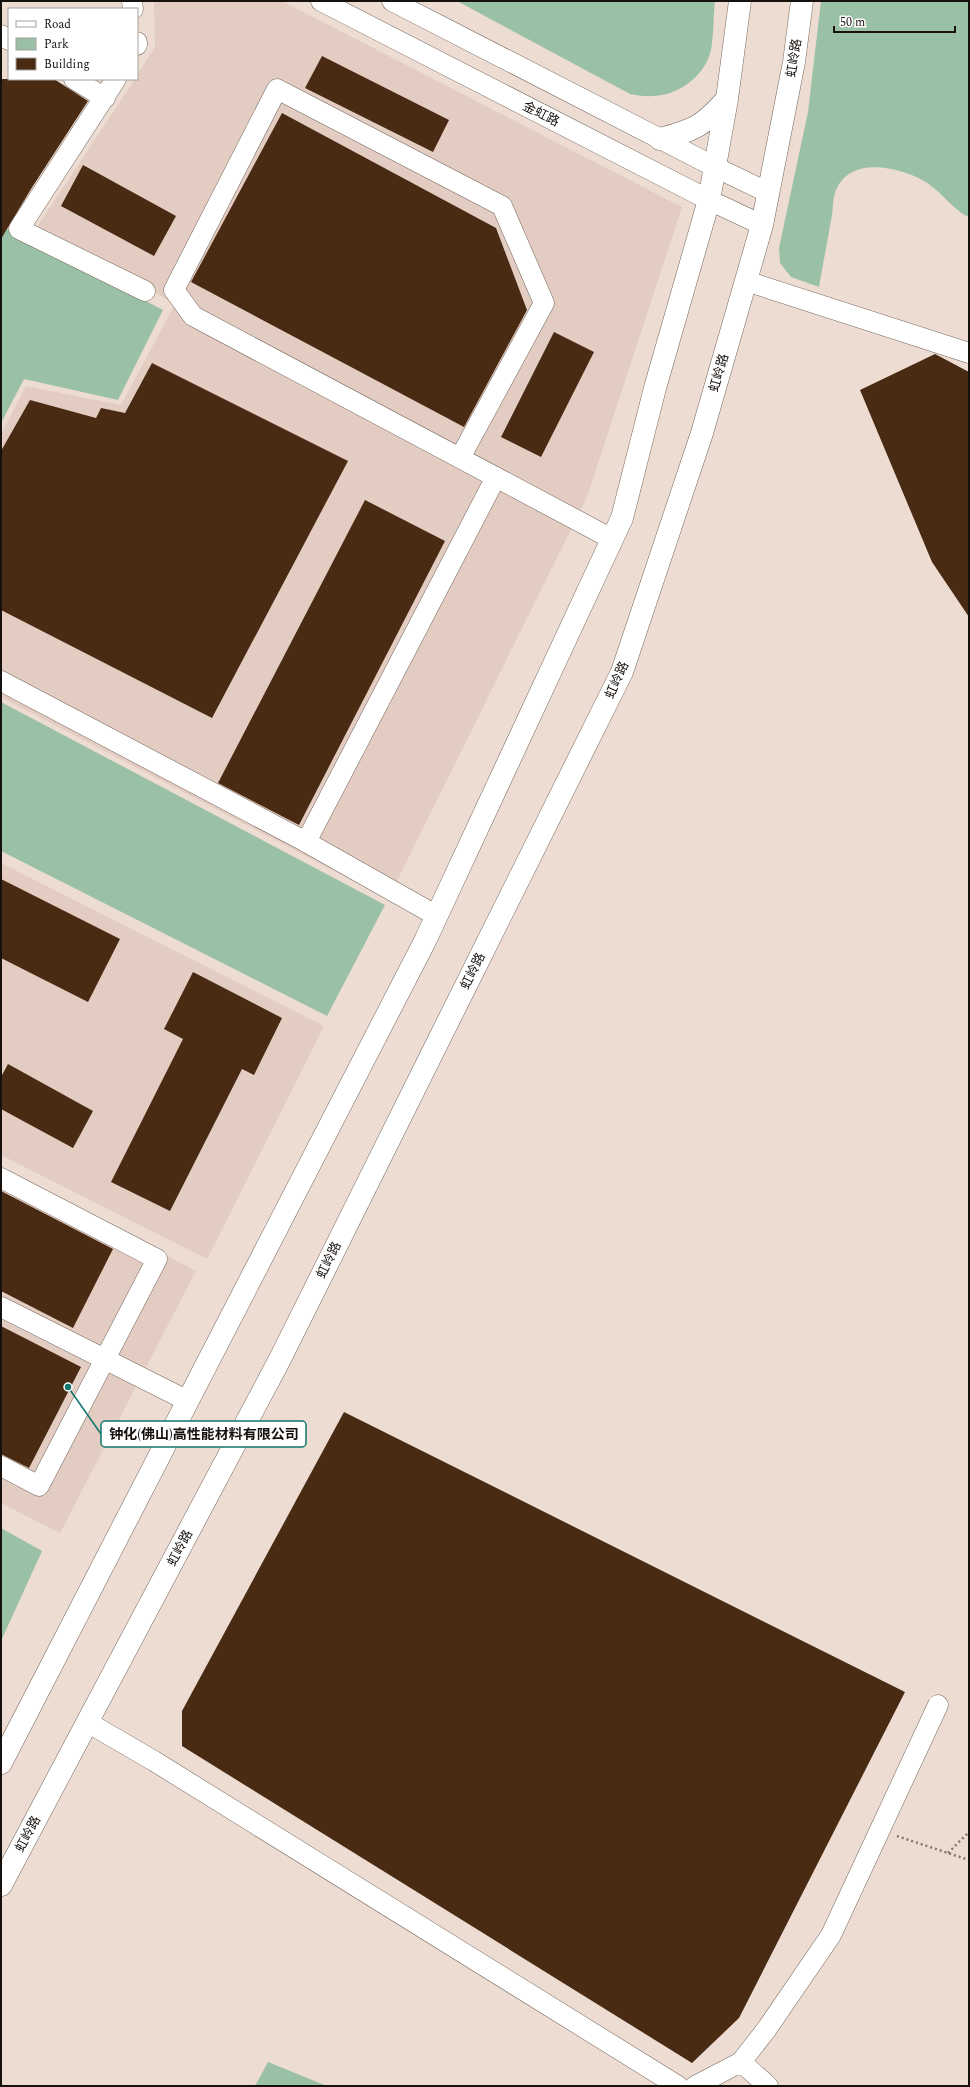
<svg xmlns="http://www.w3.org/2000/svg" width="970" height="2087" font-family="Spectral,'Noto Sans SC',serif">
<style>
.industrial{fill:#e3ccc1}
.green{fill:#9ac1a5}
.building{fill:#492a13}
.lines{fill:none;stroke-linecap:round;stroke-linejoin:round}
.minor-casing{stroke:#75675d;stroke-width:21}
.major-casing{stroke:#75675d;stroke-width:23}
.path{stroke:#82766f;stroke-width:2.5;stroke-dasharray:2 3;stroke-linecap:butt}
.minor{stroke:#fff;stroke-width:20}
.major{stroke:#fff;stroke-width:22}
.labels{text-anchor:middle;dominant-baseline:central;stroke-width:4;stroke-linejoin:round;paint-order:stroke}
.street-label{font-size:13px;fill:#17110d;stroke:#fff}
.leader{fill:none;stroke:#0f766e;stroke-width:1.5}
.callout-dot{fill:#0f766e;stroke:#fff;stroke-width:1.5}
.callout{fill:#fff;stroke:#0f766e;stroke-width:1.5}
.callout-label{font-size:14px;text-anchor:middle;font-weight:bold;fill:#17110d}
</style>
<rect width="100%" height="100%" fill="#eddcd1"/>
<path class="industrial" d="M154 1H282L682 207 587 497 388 899 1 697V434L26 386 121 405 175 304 37 227 135 79H137V75L155 47Z
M1 863 324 1026 207 1259 1 1155Z
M1 1169 196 1271 60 1533 1 1503Z"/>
<path class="green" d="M457 1H715C713 17 714 35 711 50 705 76 678 96 652 96 645 97 637 95 630 94Z
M821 1H969V217C955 212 940 190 924 181 900 167 852 156 837 188 833 195 833 207 832 215 828 239 823 263 819 287L791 277 780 263 779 248 808 112Z
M1 226 163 310 118 400 24 379 1 423Z
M1 702 385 905 327 1016 1 851Z
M1 1528 42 1551 1 1641Z
M268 2062 327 2086H255Z"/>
<path class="building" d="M322 56 449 120 433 152 305 88Z
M1 79H54L88 101 31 189 1 239Z
M282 113 496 228 527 310 464 427 191 282Z
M83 165 176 216 154 256 61 206Z
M554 332 594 352 541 457 501 437Z
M935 354 969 372V617L932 562 860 390Z
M152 363 348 461 212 718 1 610V451L30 400 96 418 101 408 125 413Z
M365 500 445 541 299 825 218 783Z
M1 879 120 939 88 1002 1 958Z
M193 972 282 1018 254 1075 242 1069 170 1211 111 1182 183 1039 164 1029Z
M8 1064 93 1111 73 1148 1 1109V1077Z
M1 1191 113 1249 73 1328 1 1291Z
M1 1326 81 1367 29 1468 1 1454Z
M344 1412 905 1692 739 2018 692 2063 182 1746V1711Z"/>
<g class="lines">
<g class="minor-casing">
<path id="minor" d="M132 1 133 9
M321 1 709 200 762 225
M392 1 715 167 769 193
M1 35 9 40
M137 42V45
M74 79 105 98
M116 79 19 229 145 291
M746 281 969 353
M460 458 544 303 502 206 277 89 174 290 193 316 612 539
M1 681 306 842 496 477
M306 842 437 916
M1 1178 157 1259 39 1486 1 1466
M1 1307 188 1401
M87 1722 154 1761 678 2086
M741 2062 768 2086
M695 2086 741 2062 766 2030 831 1935 938 1705"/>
</g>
<g class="major-casing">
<path id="major" d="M660 139C695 130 703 126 727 99
M1 1763 425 941 622 518 655 388 709 200 727 99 740 1
M1 1885 280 1359 622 672 702 433 762 225 794 62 802 1"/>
</g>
<path class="path" d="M897 1836 969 1860
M948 1853 969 1832"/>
<use href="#minor" class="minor"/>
<use href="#major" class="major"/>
</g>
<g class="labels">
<g class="street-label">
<text transform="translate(794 58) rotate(-81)">虹岭路</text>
<text transform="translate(541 114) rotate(27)">金虹路</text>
<text transform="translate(719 373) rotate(-74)">虹岭路</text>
<text transform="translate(617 680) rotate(-66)">虹岭路</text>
<text transform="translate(473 971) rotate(-64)">虹岭路</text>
<text transform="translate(329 1260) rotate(-64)">虹岭路</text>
<text transform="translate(180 1548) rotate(-62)">虹岭路</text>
<text transform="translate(28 1834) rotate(-62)">虹岭路</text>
</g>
</g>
<path class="leader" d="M68 1387L101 1434"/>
<circle class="callout-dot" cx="68" cy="1387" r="4"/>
<rect class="callout" x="101" y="1421" width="205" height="26" rx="4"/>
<g class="callout-label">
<text x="204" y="1439">钟化(佛山)高性能材料有限公司</text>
</g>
<rect width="970" height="2087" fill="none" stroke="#17110d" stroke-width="4"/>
<rect x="8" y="8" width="130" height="72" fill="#ffffff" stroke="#a2a09e"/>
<rect x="16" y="21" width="20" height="6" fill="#ffffff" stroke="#a2a09e"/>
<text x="44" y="28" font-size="12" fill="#17110d">Road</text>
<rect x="16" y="38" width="20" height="12" fill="#9ac1a5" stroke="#a2a09e"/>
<text x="44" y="48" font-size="12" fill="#17110d">Park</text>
<rect x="16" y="58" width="20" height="12" fill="#492a13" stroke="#a2a09e"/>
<text x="44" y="68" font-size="12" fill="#17110d">Building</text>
<path d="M834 26v6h121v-6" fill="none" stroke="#17110d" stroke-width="2"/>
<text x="840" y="26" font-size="12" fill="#17110d" stroke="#ffffff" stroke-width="3" paint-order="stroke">50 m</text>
</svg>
